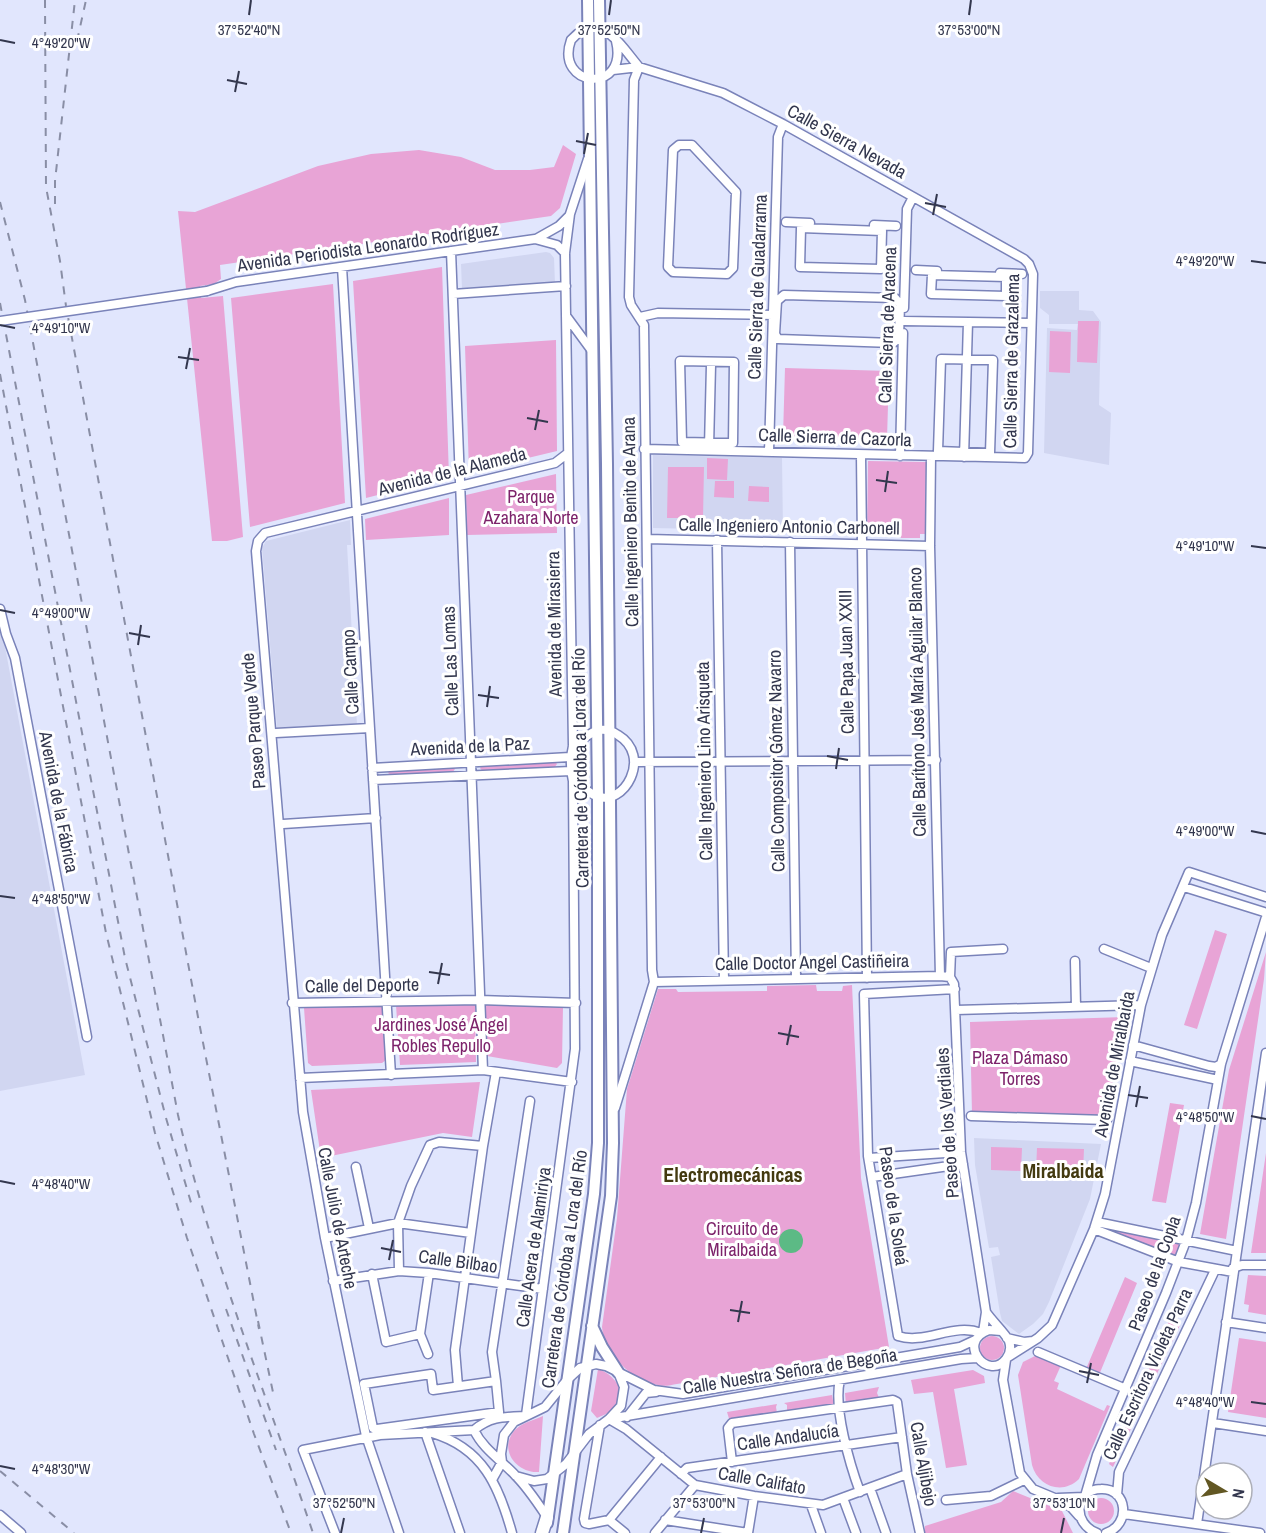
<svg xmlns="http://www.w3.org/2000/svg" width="1266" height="1533" font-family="'Archivo Narrow',sans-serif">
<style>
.built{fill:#d1d6f1}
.green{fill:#e8a4d6}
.water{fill:#5cba85}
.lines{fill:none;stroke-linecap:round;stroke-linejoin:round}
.minor-casing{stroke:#7a83b9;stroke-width:11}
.major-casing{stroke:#7a83b9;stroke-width:14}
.highway-casing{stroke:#7a83b9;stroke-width:15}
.minor{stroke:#fff;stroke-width:8}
.major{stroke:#fff;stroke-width:10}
.highway{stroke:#fff;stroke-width:12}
.rail{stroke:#898ea5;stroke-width:2;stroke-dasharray:8 8;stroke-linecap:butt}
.minor-bridge-casing{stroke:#7a83b9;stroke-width:11;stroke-linecap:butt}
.minor-bridge{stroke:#fff;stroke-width:8}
.ticks{fill:none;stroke:#33374e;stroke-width:2}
.labels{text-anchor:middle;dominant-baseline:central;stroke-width:6;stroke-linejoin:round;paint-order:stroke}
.street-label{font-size:18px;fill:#33374e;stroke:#fff}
.park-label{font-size:18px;fill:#7d236b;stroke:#fff}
.neighbourhood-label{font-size:20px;font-weight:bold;fill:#433a10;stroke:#fff}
.ticks-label{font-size:15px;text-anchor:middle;fill:#33374e;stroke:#fff;stroke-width:6;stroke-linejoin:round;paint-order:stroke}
</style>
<rect width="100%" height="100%" fill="#e1e6fd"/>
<path class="built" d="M546 252 550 253 554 258 555 284 462 289 461 264Z
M1040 291H1079V310L1093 311 1101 322 1099 405 1111 413 1109 465 1044 453 1047 328 1077 330 1078 324H1049V315L1040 308Z
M653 455 782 458 783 531 653 528Z
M350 520 351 545H347L357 725 277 728 262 548 266 541Z
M0 620 85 1075 0 1091Z
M974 1138 1101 1144 1090 1199 1049 1302 1043 1314 1033 1324 1019 1334 1002 1321 1000 1313 991 1257 1000 1255 998 1247 989 1248 975 1165Z"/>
<path class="green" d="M563 145 576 154 560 208 551 216 220 265 221 279 214 284 200 286 201 298 223 296 243 537 227 541H212L178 211 195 212 318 166 371 154 419 150 461 157 495 170H530L554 167Z
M442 267 449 477 366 498 353 281Z
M333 284 345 503 250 527 231 298Z
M1078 321H1099L1097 363 1077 362Z
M1050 331 1071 332 1070 373 1049 372Z
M556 340 557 451 469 472 465 346Z
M785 368 889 371 887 439 783 436Z
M707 458 728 459 727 480 707 479Z
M868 461 926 462 925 534H920V538H901L900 535 867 534Z
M668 467H704L703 518H667Z
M556 474 557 533 467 535 466 495Z
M715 481H734V498L714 497Z
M749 486 769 487V502L748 501Z
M449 498V535L366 540 365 519Z
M554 760 557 764 554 768 483 772 480 768 483 764Z
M452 766 455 769 452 773 389 775 388 771Z
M1215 930 1227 934 1197 1029 1184 1025Z
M1266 952 1264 979 1226 1239 1200 1234 1229 1070Z
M816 985 817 991H842L843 986 852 985 861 1178 889 1347 677 1384C671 1385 664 1387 658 1385 632 1381 604 1353 602 1327L617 1218 627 1089 658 989H676L678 992 767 991V986Z
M475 1004 476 1062 400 1065 396 1005Z
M485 1004 563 1006 562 1063 557 1068 487 1056Z
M381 1006 383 1009 386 1060 382 1063 312 1066 308 1063 304 1008Z
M1125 1017 1106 1117 972 1114 970 1022Z
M480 1082 472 1137 443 1133 321 1158 311 1090Z
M1170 1103 1184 1105 1166 1203 1152 1201Z
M991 1147 1022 1148 1021 1171 991 1170Z
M1037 1148 1084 1149 1083 1173 1036 1171Z
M1266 1153V1253H1251Z
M1107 1228 1179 1242V1251L1173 1257Z
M1248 1275 1266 1276V1315L1248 1312 1249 1305 1244 1304Z
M1125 1277 1137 1283 1099 1375 1086 1369Z
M1169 1321 1180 1325 1113 1467 1109 1464Z
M980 1348a12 12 0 1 1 24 0a12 12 0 1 1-24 0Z
M1239 1338 1266 1342V1418L1228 1412Z
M1039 1354 1062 1363 1054 1381 1059 1383 1057 1389 1104 1411 1107 1405 1110 1406 1079 1479C1063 1495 1038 1487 1032 1465L1018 1375 1023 1362Z
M598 1369C616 1375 630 1395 611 1411 607 1414 601 1416 597 1418L591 1411Z
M973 1370 984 1376 985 1383 954 1389 967 1465 946 1468 933 1392 914 1394 911 1380Z
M879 1387 877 1393 880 1400 846 1405 845 1393Z
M832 1395 834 1406 787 1414V1405L784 1403Z
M777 1404 776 1407 777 1413 730 1422 727 1412Z
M543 1416 539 1472C518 1474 498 1451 514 1431 521 1423 534 1420 543 1416Z
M1013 1491 1062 1511 1073 1533H925V1526L1001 1502Z
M1088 1511a13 13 0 1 1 26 0a13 13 0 1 1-26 0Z"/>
<path class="water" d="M779 1241a12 12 0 1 1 24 0a12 12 0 1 1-24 0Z"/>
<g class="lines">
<g class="minor-casing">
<path id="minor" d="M616 41C629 95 554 88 571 40 600 8 621 46 639 67
M613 70 639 67 723 93 783 124 1024 259 1029 264 1033 274 1028 453 1025 458 644 449
M679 145H692L736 192 733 268 727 274 673 272 668 267 673 150Z
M786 222 810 223
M874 225 896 226
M801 228 882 231 881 269 800 267Z
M536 239 559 226 569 216
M451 251 483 1070
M342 267 391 1075
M916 270 937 271
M1000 273 1022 274
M932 275 1006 277V296L931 294Z
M207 291 236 282 535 239 557 245 565 253
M453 294 566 286
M784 295 895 298 900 304 899 338 893 343 778 339 775 334 777 301Z
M904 308 907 209 913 197
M567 317 592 351
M640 317 658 313 773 315
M904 321 1031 323
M941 359 993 360 990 453 938 451Z
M680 361 734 362 733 443 682 442Z
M709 447 711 365
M769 452 778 137 783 124
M861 455 867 978
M900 456 903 333
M931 456 930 546 940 976
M964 457 968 322
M648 539 930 546
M717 540 724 980
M790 542 796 979
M0 609 6 634 15 658 87 1037
M276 733 370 728
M573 746C580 741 588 734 596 731 604 728 612 731 618 735 653 756 624 808 596 796 588 792 580 785 573 781 570 768 570 758 573 746L565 253 570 214 588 159
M636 762 936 760
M372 768 570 757
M373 780 571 771
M283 824 376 818
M1184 887 1264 912 1266 915
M1104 949 1151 968
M1075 961 1076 1007
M950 977 951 952 1003 949
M654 982 940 976 950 977 954 984 961 1152 986 1312 983 1332
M955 989 864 994 868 1156 898 1336C925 1345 954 1322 981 1333
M292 1003 480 1000 576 1003
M956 1010 1141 1005
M1133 1045 1209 1066 1216 1067 1221 1064
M1130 1061 1218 1080
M300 1078 483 1070 572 1082
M615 1108 654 982 652 970 644 325 631 305 629 297 634 80 639 67
M971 1116 1107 1120
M869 1158 961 1152
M356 1167 369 1228
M872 1177 963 1164
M1097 1222 1237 1251
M1094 1229 1179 1262 1233 1272
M325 1238 398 1223 471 1233
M1233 1268 1242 1265H1266
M399 1271 398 1223 411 1186 430 1145 439 1142 483 1146
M372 1274 386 1342 420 1334
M333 1281 399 1271 429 1273 543 1289
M986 1312C992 1321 1006 1334 1009 1341 1011 1347 1010 1354 1006 1359 988 1382 955 1342 989 1330L1001 1331
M1226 1322 1266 1328
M1007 1338 1024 1342 1033 1341
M1038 1352 1126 1389
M428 1354 420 1334 429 1273
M1008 1357 1038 1338 1052 1325 1094 1229 1105 1194 1141 1005 1162 935 1189 872 1266 897
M1006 1360 1003 1380 1020 1473 1033 1489 1057 1499 1071 1507 1079 1516
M618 1372 654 1390 683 1394 960 1347 975 1340
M431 1374 433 1390 496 1381 499 1412 377 1429 373 1428 364 1384Z
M840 1380C833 1407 850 1465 860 1492
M496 1381 492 1352 530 1101
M458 1386 455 1350 483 1146 496 1072
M526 1415 575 1049 573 781
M627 1417 646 1393 656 1392
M609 1419 961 1359 977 1358
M609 1419 626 1429 695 1485 754 1496 823 1505 907 1474
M1213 1423 1266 1431
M600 1425 584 1519 585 1523 589 1524 609 1520
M474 1430C483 1449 501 1460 515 1475 528 1488 537 1502 547 1517
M425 1432 460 1533
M432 1433C483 1448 499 1486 512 1533
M732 1462 728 1428 732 1423 893 1400 897 1402 907 1474 920 1533
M681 1474 687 1468 902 1437
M493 1478 502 1462 501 1454 504 1435 514 1422 545 1407 567 1380 580 1368 596 1364 606 1366 618 1372 624 1387 621 1406 609 1419 589 1434 566 1464 547 1479 534 1481 516 1476
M870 1488 886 1533
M1117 1495 1119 1472 1215 1270
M1085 1496 1097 1455 1166 1293 1186 1241 1196 1203 1221 1064 1266 917
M843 1498 856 1533
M1058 1498 1084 1497
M946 1500 991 1496 1024 1480
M811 1505 821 1533
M1124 1514 1260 1533
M0 1515 21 1533
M609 1520 661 1457
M609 1520 625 1533
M665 1520 748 1533
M1197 1524 1266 1053
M335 1533 303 1450 380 1435 474 1430C490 1417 502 1417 523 1416
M399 1533 366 1436 325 1238 303 1112 256 551 258 541 265 533 555 463 568 453
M655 1533 695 1485
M748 1533 754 1496
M1097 1533C1072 1524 1074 1489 1101 1489 1128 1488 1131 1525 1106 1533"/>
</g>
<g class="major-casing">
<path id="major" d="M592 1326 602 1347 618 1372
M547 1523 594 1194 598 1143V797L588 0
M563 1533 611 1196 613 1143 607 464 599 0"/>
</g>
<g class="highway-casing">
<path id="highway" d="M542 1533 547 1517"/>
</g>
<use href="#minor" class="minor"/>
<use href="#major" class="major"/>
<use href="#highway" class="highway"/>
<path class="rail" d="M45 0 46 187 60 261 66 306 198 1017 259 1329
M77 41 86 0
M0 202 25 300 178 1115C211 1258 266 1394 313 1533
M55 204V181L75 0
M0 303 125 958 166 1118 192 1206
M0 374 106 933 155 1133 187 1238 254 1434 291 1533
M226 1309 276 1450
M258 1321 274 1397
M0 1471 74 1533"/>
<g class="minor-bridge-casing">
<path id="minor-bridge" d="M0 321 207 291"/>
</g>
<use href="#minor-bridge" class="minor-bridge"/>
</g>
<path class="ticks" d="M249 15 251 0M609 15 611 0M969 15 971 0M0 40 15 43M227 80 247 84M235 92 239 71M576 141 596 145M584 154 588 133M925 203 946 207M933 215 937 194M1251 261 1266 263M0 325 15 328M178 357 199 360M186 369 190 348M527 418 548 422M535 430 539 410M876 480 897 483M885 492 888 471M1251 546 1266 548M0 610 15 613M129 633 150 637M138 645 141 625M478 695 499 698M487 707 490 686M827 756 848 760M836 769 839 748M1251 831 1266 834M0 896 15 898M429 972 450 975M438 984 442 963M778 1033 799 1037M787 1045 791 1025M1128 1095 1148 1098M1136 1107 1140 1086M1251 1116 1266 1119M0 1181 15 1184M381 1248 401 1252M389 1260 393 1240M730 1310 750 1313M738 1322 742 1301M1079 1371 1099 1375M1087 1383 1091 1363M1251 1402 1266 1404M0 1466 15 1469M341 1533 344 1518M701 1533 704 1518M1061 1533 1064 1518"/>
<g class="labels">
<g class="street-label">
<text transform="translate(847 141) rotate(29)">Calle Sierra Nevada</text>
<text transform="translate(368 247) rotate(-8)">Avenida Periodista Leonardo Rodríguez</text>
<text transform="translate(757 287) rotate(-88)">Calle Sierra de Guadarrama</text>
<text transform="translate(887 325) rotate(-88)">Calle Sierra de Aracena</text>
<text transform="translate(1011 361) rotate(-89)">Calle Sierra de Grazalema</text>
<text transform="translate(835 437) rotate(2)">Calle Sierra de Cazorla</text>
<text transform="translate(452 471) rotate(-14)">Avenida de la Alameda</text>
<text transform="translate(630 522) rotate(-91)">Calle Ingeniero Benito de Arana</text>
<text transform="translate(789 526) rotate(1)">Calle Ingeniero Antonio Carbonell</text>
<text transform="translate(554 624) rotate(-91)">Avenida de Mirasierra</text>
<text transform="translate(450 661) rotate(-92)">Calle Las Lomas</text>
<text transform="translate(846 662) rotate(-91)">Calle Papa Juan XXIII</text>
<text transform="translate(350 672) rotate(-93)">Calle Campo</text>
<text transform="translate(917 702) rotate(-91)">Calle Barítono José María Aguilar Blanco</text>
<text transform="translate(253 721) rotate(-95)">Paseo Parque Verde</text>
<text transform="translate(470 746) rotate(-3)">Avenida de la Paz</text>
<text transform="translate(704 761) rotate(-91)">Calle Ingeniero Lino Arisqueta</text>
<text transform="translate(776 761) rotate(-91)">Calle Compositor Gómez Navarro</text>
<text transform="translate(580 768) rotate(-91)">Carretera de Córdoba a Lora del Río</text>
<text transform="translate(59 802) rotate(79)">Avenida de la Fábrica</text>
<text transform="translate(812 962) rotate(-1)">Calle Doctor Angel Castiñeira</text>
<text transform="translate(362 985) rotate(-1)">Calle del Deporte</text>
<text transform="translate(1114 1064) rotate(-79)">Avenida de Miralbaida</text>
<text transform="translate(947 1123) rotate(-94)">Paseo de los Verdiales</text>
<text transform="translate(894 1206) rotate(82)">Paseo de la Soleá</text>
<text transform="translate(338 1218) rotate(79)">Calle Julio de Arteche</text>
<text transform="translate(533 1247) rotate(-82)">Calle Acera de Alamiriya</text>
<text transform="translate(458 1261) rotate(8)">Calle Bilbao</text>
<text transform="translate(564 1269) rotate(-82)">Carretera de Córdoba a Lora del Río</text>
<text transform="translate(1154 1273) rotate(-70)">Paseo de la Copla</text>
<text transform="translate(790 1371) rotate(-9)">Calle Nuestra Señora de Begoña</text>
<text transform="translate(1147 1374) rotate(-65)">Calle Escritora Violeta Parra</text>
<text transform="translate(788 1437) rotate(-8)">Calle Andalucía</text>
<text transform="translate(924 1464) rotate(80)">Calle Aljibejo</text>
<text transform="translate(762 1480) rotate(10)">Calle Califato</text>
</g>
<g class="park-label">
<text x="531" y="496">Parque<tspan x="531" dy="21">Azahara Norte</tspan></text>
<text x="441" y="1024">Jardines José Ángel<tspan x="441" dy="21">Robles Repullo</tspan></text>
<text x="1020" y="1057">Plaza Dámaso<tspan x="1020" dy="21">Torres</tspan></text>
<text x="742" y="1228">Circuito de<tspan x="742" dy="21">Miralbaida</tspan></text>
</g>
<g class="neighbourhood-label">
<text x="1063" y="1170">Miralbaida</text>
<text x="733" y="1174">Electromecánicas</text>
</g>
</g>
<g class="ticks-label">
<text x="249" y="35">37°52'40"N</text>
<text x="609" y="35">37°52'50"N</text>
<text x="969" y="35">37°53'00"N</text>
<text x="61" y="48">4°49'20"W</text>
<text x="1205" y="266">4°49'20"W</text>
<text x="61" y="333">4°49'10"W</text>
<text x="1205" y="551">4°49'10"W</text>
<text x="61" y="618">4°49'00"W</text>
<text x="1205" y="836">4°49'00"W</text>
<text x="61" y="904">4°48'50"W</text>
<text x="1205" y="1122">4°48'50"W</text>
<text x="61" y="1189">4°48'40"W</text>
<text x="1205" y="1407">4°48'40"W</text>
<text x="61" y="1474">4°48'30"W</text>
<text x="344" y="1508">37°52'50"N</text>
<text x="704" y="1508">37°53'00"N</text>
<text x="1064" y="1508">37°53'10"N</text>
</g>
<g transform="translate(1224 1491) rotate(100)"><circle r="28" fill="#ffffff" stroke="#adafb8" stroke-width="1.5"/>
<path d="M0-4.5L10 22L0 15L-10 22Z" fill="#625723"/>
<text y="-9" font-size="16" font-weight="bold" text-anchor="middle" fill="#33374e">N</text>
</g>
</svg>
